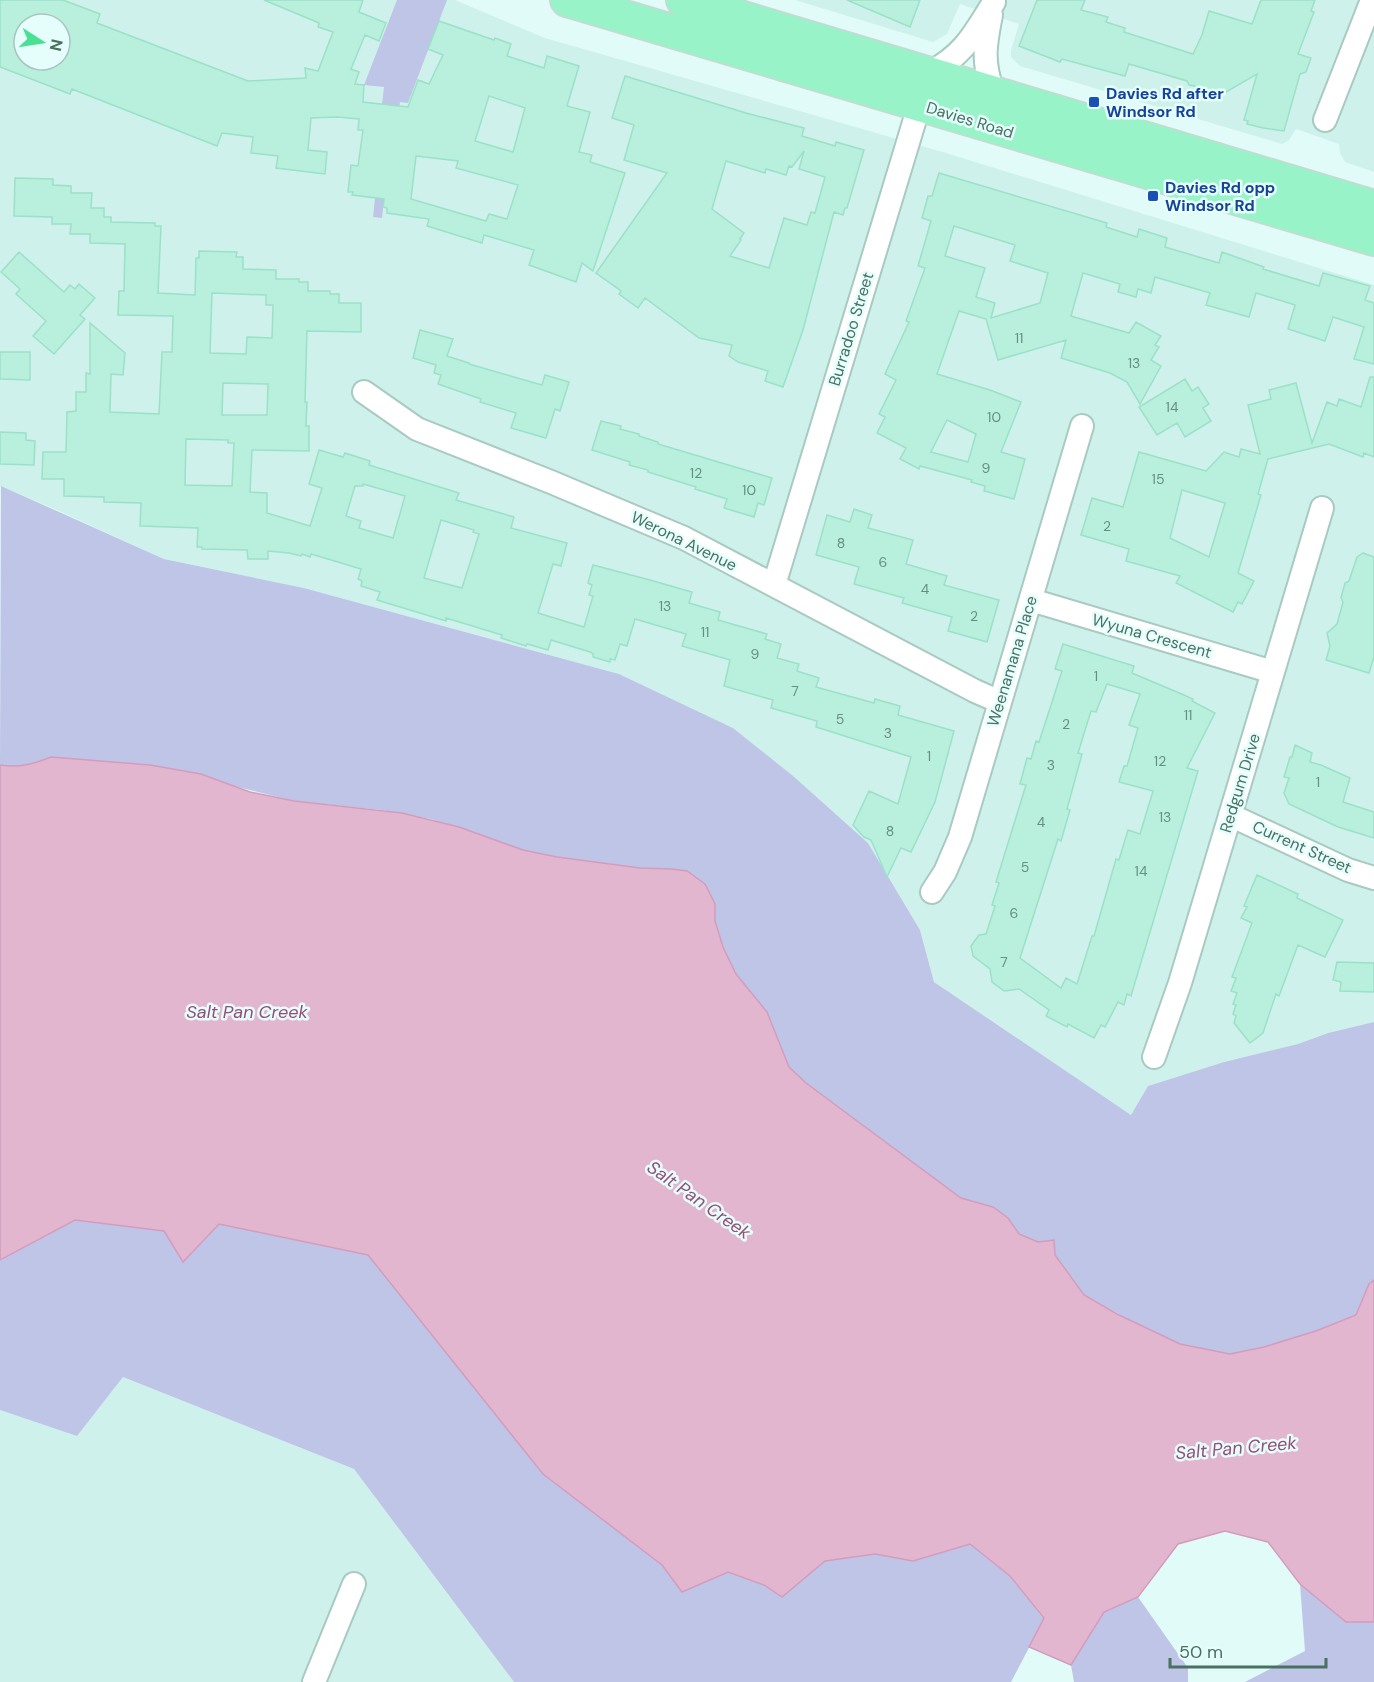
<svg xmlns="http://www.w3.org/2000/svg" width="1374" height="1682" font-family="'DM Sans',sans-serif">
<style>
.residential{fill:#cef2eb;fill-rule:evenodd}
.green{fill:#bfc5e7}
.water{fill:#e3b6d0;stroke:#d49cbc;stroke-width:1.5}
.building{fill:#b8efdd;stroke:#9ae1c8;stroke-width:1.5;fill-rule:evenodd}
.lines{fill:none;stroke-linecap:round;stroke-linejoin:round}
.street-casing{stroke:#a8cac0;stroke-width:26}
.highway-casing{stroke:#ccd7d3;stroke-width:36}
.street{stroke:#fff;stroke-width:22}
.highway{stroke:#98f3c9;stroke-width:33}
.transit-dot{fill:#1a4fb4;stroke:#e5fefb;stroke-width:2}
.labels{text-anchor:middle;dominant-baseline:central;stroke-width:5;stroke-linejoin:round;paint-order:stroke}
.number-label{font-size:14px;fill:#659080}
.transit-label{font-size:16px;font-weight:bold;fill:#164399;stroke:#e5fefb;text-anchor:start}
.street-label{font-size:16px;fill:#497061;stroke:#e5fefb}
.water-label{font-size:18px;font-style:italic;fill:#974d76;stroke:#e5fefb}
</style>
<rect width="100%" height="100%" fill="#e0fbf8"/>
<path class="residential" d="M0 0H455L545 38 946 153 1374 285V1022L1328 1033 1298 1044 1224 1062 1148 1086 1132 1116 934 982 920 930 868 843 792 775 733 728 619 674 304 588 164 559 59 511 1 486 0 488ZM24 24H60V60H24Z
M795 0H1374V172L1345 162 1340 153 1339 144 1296 129 1289 140 1282 144 1020 66 1011 57V50L1019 24 960 4 947 34 933 42Z
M123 1377 354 1469 514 1682H0V1410L77 1435Z"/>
<path class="green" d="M397 0H447L408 103 400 102 390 182H386L382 218 373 217 385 105 382 104 384 87 364 85Z
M1 486 164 559 304 588 619 674 733 728 792 775 868 843 920 930 934 982 1131 1115 1148 1086 1224 1062 1298 1044 1328 1033 1374 1022V1280L1369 1284 1356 1315 1316 1331 1264 1347 1230 1354 1180 1344 1150 1331 1084 1295 1055 1255 1038 1242 1018 1234 1008 1218 993 1207 961 1198 806 1083 789 1067 767 1012 736 974 723 947 715 921V904L705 884 687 871 672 869 640 868 557 857 523 850 431 819 382 810 294 801 150 765 51 757 33 765 11 767 0 765Z
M75 1220 165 1231 183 1262 219 1224 368 1255 543 1474 662 1565 682 1592 728 1572 764 1585 782 1597 825 1561 875 1554 913 1561 970 1544 1010 1576 1044 1619 1011 1682H514L354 1469 123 1377 77 1436 0 1410V1260Z
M1300 1584 1346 1622H1374V1682H1245L1305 1651Z
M1138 1597 1188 1668V1682H1074L1071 1665 1104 1612Z"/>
<path class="water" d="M51 757 150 765 201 774 250 792 294 801 402 813 459 827 523 850 557 857 640 868 672 869 687 871 705 884 715 904V921L723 947 736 974 767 1012 789 1067 806 1083 961 1198 993 1207 1008 1218 1019 1234 1038 1242 1054 1240 1055 1255 1084 1295 1117 1314 1180 1344 1230 1354 1264 1347 1316 1331 1356 1315 1369 1284 1374 1280V1622H1346L1300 1584 1268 1542 1225 1531 1178 1544 1138 1597 1104 1612 1071 1665 1029 1647 1044 1618 1010 1576 970 1544 913 1561 875 1554 825 1561 782 1597 764 1585 728 1572 682 1592 662 1565 543 1474 368 1255 219 1224 183 1262 164 1231 75 1220 0 1260V765C19 768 34 764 51 757Z"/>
<path class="building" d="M0 0H63L100 14 97 23 248 81 306 78 305 68 318 71 333 32 318 27 319 23 264 0H363L359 12 386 23 379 41 365 35 351 69 359 72 355 84 364 85 363 102 408 107 418 80 429 84 443 55 428 49 439 21 494 40 495 38 511 44 507 56 544 68 547 56 579 66 567 106 590 112 579 152 592 155 590 162 625 173 593 271 582 263 576 282 529 265 534 250 484 235 482 243 427 226 429 219 387 213V208L383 207 384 199 352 195 353 192H348L351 165 358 166 363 130H358L359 119 337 117 311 118 308 150 327 152 325 174 276 168 278 156 251 153 253 137 222 133 217 146 72 89 70 94 0 67ZM24 24H60V60H24ZM489 96 525 108 513 152 475 141ZM416 156 458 161 456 168 518 185 507 219 489 214 486 221 411 199Z
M847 0H920L910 27Z
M1037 0H1085L1081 10 1108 17 1106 22 1125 28 1124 32 1193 54 1202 35 1209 11 1252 24 1261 0H1315L1311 11 1314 12 1298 54 1311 58 1306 72 1300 74 1284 131 1263 128 1247 124 1248 121 1244 120 1257 74 1221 95 1217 93 1211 96 1197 91 1195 86 1189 85 1187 81 1129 64 1125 76 1062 59 1060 62 1019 46Z
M625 76 746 113 804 128 802 136 835 146 836 142 864 150 847 208H845L843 215 834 212 803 330 783 387 765 381 768 371 738 362 729 356 732 345 699 338 645 298 638 308 619 294 621 291 596 273 667 173 624 160 634 125 612 118ZM804 151 799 169 825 177 815 213 811 212 807 225 784 218 769 268 730 256 741 240 740 239 744 233 712 209 726 161 765 173 766 169 786 175 789 166 792 167Z
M939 173 1107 223 1106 227 1137 237 1139 229 1167 238 1165 247 1219 263 1222 252 1264 267 1263 269 1319 286 1323 273 1370 286 1365 300 1374 303V364L1354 359 1364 327 1333 317 1325 341 1288 329 1295 305 1256 293 1249 317 1206 305 1210 293 1155 277 1151 293 1138 289 1136 297 1118 292 1120 284 1083 273 1071 316 1129 333 1136 322 1161 336 1155 345 1159 347 1151 360 1161 366 1140 404 1127 382 1110 373 1061 358 1066 340 998 360 986 319 959 311 937 374 990 390 1021 402 1001 452 1025 459 1014 499 984 491 985 486 971 482 972 480 920 466 919 469 900 459 906 448 877 433 885 417 879 414 896 380 885 374 909 322 906 321 925 268 918 266 931 221 922 218 928 196H932ZM954 226 1015 245 1010 261 1048 273 1040 303 991 318 995 303 976 297 985 268 945 256ZM947 420 976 434 968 462 931 452Z
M15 178 53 179V185L71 186V193H92L91 208H104V217H111V222L155 223V226H161L158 293 195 295 196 258H199V251L237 252 236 257H243V269L276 270V279H299V282H308V291H330V294H339V303H361V332L307 331 305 402H307L306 426H309V451L252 450 250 492 267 493V513L310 526 322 488 309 484 319 450 343 457 345 453 370 461 369 465 459 493 456 500 514 517 511 528 567 543 561 566 553 564 538 613 584 627 593 596 589 595 592 585 588 583 593 565 650 580 692 592 689 603 720 612 718 620 767 634 765 639 781 644 777 658 799 664 797 671 819 678 816 687 874 703 875 699 900 706 898 715 954 731 935 802 911 852 901 848 887 877 871 840 864 837 853 825 869 791 898 804 911 757 816 727 817 721 771 708 773 700 724 686 730 660 682 646 686 634 635 619 627 646 620 644 615 660 610 659V662L593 657V654L590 652 551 640 548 650 527 644 526 646 501 638 502 635 446 618V621L377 600 380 592 361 586 362 581 358 579 361 569 311 554 310 557 302 554 301 556 289 553 268 551V559H248L247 550 202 549V547H197L198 528 140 526 141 503 104 502V497L64 496V479H42L43 452H66L67 412 76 411V392H86V373L90 374V323L125 353 123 375 111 374 110 412 159 414 162 352H172L173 316 118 315 119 291H124L125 244 90 243V234H70L71 224H52V217L14 216ZM212 293 266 295V305H273L272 338 247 337 246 354 210 353ZM223 383 268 384 267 415H222ZM186 439 228 440V443H234L232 486 185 485ZM363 484 405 496 393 538 359 528 361 521 346 516 355 486H363ZM441 520 474 530 473 532 479 534 462 588 424 578Z
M19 252 64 292 70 285 75 289 79 284 95 298 80 315 85 319 54 354 33 336 46 321 16 294 20 289 1 272Z
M420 330 453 339 447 356 469 363V364L542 385 545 375 569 382 560 411 555 409 546 438 511 428 516 413 480 402 481 399 438 384 441 375 434 373 436 365 413 358Z
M0 352H30V380L0 379Z
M1370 377H1374V457L1364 453 1363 457 1329 444 1268 459 1258 494 1261 495 1238 573 1254 581 1242 604 1238 602 1233 612 1176 583 1180 576 1126 561 1129 549 1081 535 1092 498 1123 507 1139 452 1206 471 1224 452 1239 457 1241 449 1260 454 1248 405 1271 399 1269 390 1296 383 1312 443 1327 402 1337 406 1339 399 1361 407ZM1182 490 1225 503 1209 557 1170 538Z
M1185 379 1192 391 1198 387 1209 404 1203 408 1211 421 1185 437 1177 423 1157 435 1139 407Z
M601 421 621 426 620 429 639 434V436L658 442V444L772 478 764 505 758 503 754 517 724 508 727 499 695 489 696 487 648 472V470L629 465 630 462 592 450Z
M0 432 26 433V440L35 441 34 465 0 464Z
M854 509 872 515 868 528 913 540 906 564 947 576 944 585 999 600 987 642 948 631 952 617 902 603 904 598 854 584 859 567 816 555 827 515 850 522Z
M1363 553 1374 557V657L1369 673 1326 660 1330 646 1327 633 1337 624 1343 602 1341 598 1345 583 1349 581 1357 557Z
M1063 644 1134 666 1132 673 1184 695 1193 699 1192 701 1215 713 1187 768 1198 771 1131 996 1127 994 1124 1005 1118 1002 1105 1027 1101 1025 1094 1038 1068 1024 1067 1027 1046 1016 1049 1010 1019 989 1004 991 992 982 990 969 973 956 971 946 979 935 986 934 995 906 992 905 999 883 996 882 1026 785 1020 784 1027 758 1031 759 1036 741 1039 742 1062 671 1055 669ZM1107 684 1140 694 1129 725 1138 728 1127 766H1124L1119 782 1153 791 1140 834 1128 830 1119 860 1116 859 1094 936H1092L1077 984 1066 978 1061 988 1020 958 1058 839 1061 841 1070 810 1067 809 1082 754 1078 753 1091 711 1096 712Z
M1295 745 1312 753 1310 762 1321 765 1350 778 1343 802 1374 812V838L1338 827 1289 804 1284 793 1289 778 1284 777 1290 757H1292Z
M1257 875 1298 894 1297 898 1343 920 1325 957 1298 945 1279 996 1276 994 1263 1033 1250 1043 1234 1023 1236 1016 1233 1014 1236 1005 1233 1004 1237 993 1231 991 1236 978 1232 977 1252 923 1241 918 1247 907 1244 906Z
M1337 962 1374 963V992L1340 991 1341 982 1333 980Z"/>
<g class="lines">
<g class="street-casing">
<path id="street" d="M991 15C985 45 982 62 993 92
M1325 120 1372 0
M364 392 417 429 551 482 684 538 975 691 1000 702
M774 585 929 73C964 55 974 34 994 2
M1031 600 1273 672
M1230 815 1348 870 1374 878
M932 892 945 872 960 837 1082 426
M1154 1057 1180 983 1322 508
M314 1682 354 1584"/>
</g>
<g class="highway-casing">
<path id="highway" d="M567 0 1374 239
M683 0 1374 207"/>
</g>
<use href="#street" class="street"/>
<use href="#highway" class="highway"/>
</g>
<g class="transit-dot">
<rect x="1088" y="96" width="12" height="12" rx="3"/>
<rect x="1147" y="190" width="12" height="12" rx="3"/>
</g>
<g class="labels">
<g class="number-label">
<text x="1019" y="338">11</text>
<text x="1134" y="363">13</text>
<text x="1172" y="407">14</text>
<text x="994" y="417">10</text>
<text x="986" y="468">9</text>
<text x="696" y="473">12</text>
<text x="1158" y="479">15</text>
<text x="749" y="490">10</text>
<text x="1107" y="526">2</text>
<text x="841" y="543">8</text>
<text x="883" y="562">6</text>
<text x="925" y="589">4</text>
<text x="665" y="606">13</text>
<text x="974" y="616">2</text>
<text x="705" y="632">11</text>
<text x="755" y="654">9</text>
<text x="1096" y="676">1</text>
<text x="795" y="691">7</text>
<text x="1188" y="715">11</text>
<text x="840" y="719">5</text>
<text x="1066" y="724">2</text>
<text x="888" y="733">3</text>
<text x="929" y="756">1</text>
<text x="1160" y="761">12</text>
<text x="1051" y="765">3</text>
<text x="1318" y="782">1</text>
<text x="1165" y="817">13</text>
<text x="1041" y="822">4</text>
<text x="890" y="831">8</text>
<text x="1025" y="867">5</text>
<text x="1141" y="871">14</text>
<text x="1014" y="913">6</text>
<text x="1004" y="962">7</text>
</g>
<g class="transit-label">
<text x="1106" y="93">Davies Rd after<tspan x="1106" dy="18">Windsor Rd</tspan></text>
<text x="1165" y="187">Davies Rd opp<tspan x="1165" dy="18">Windsor Rd</tspan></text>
</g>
<g class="street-label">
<text transform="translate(970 120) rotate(17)">Davies Road</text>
<text transform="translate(851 329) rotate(-73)">Burradoo Street</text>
<text transform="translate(684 541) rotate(26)">Werona Avenue</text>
<text transform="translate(1152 636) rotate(16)">Wyuna Crescent</text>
<text transform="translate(1012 661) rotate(-73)">Weenamana Place</text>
<text transform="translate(1240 783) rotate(-73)">Redgum Drive</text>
<text transform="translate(1302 847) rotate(24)">Current Street</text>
</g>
<g class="water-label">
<text x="247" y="1012">Salt Pan Creek</text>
<text transform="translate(699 1200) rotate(35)">Salt Pan Creek</text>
<text transform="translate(1236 1448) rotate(-5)">Salt Pan Creek</text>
</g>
</g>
<g transform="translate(42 42) rotate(102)"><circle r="28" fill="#e5fefb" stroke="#a7c5bd" stroke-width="1.5"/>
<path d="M0-4.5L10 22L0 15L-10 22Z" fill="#49e094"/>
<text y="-9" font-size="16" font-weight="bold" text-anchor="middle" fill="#497061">N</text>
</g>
<path d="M1170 1658v9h156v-9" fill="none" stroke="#497061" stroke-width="3"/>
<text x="1179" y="1658" font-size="18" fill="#497061" stroke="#e5fefb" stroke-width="4.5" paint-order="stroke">50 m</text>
</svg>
